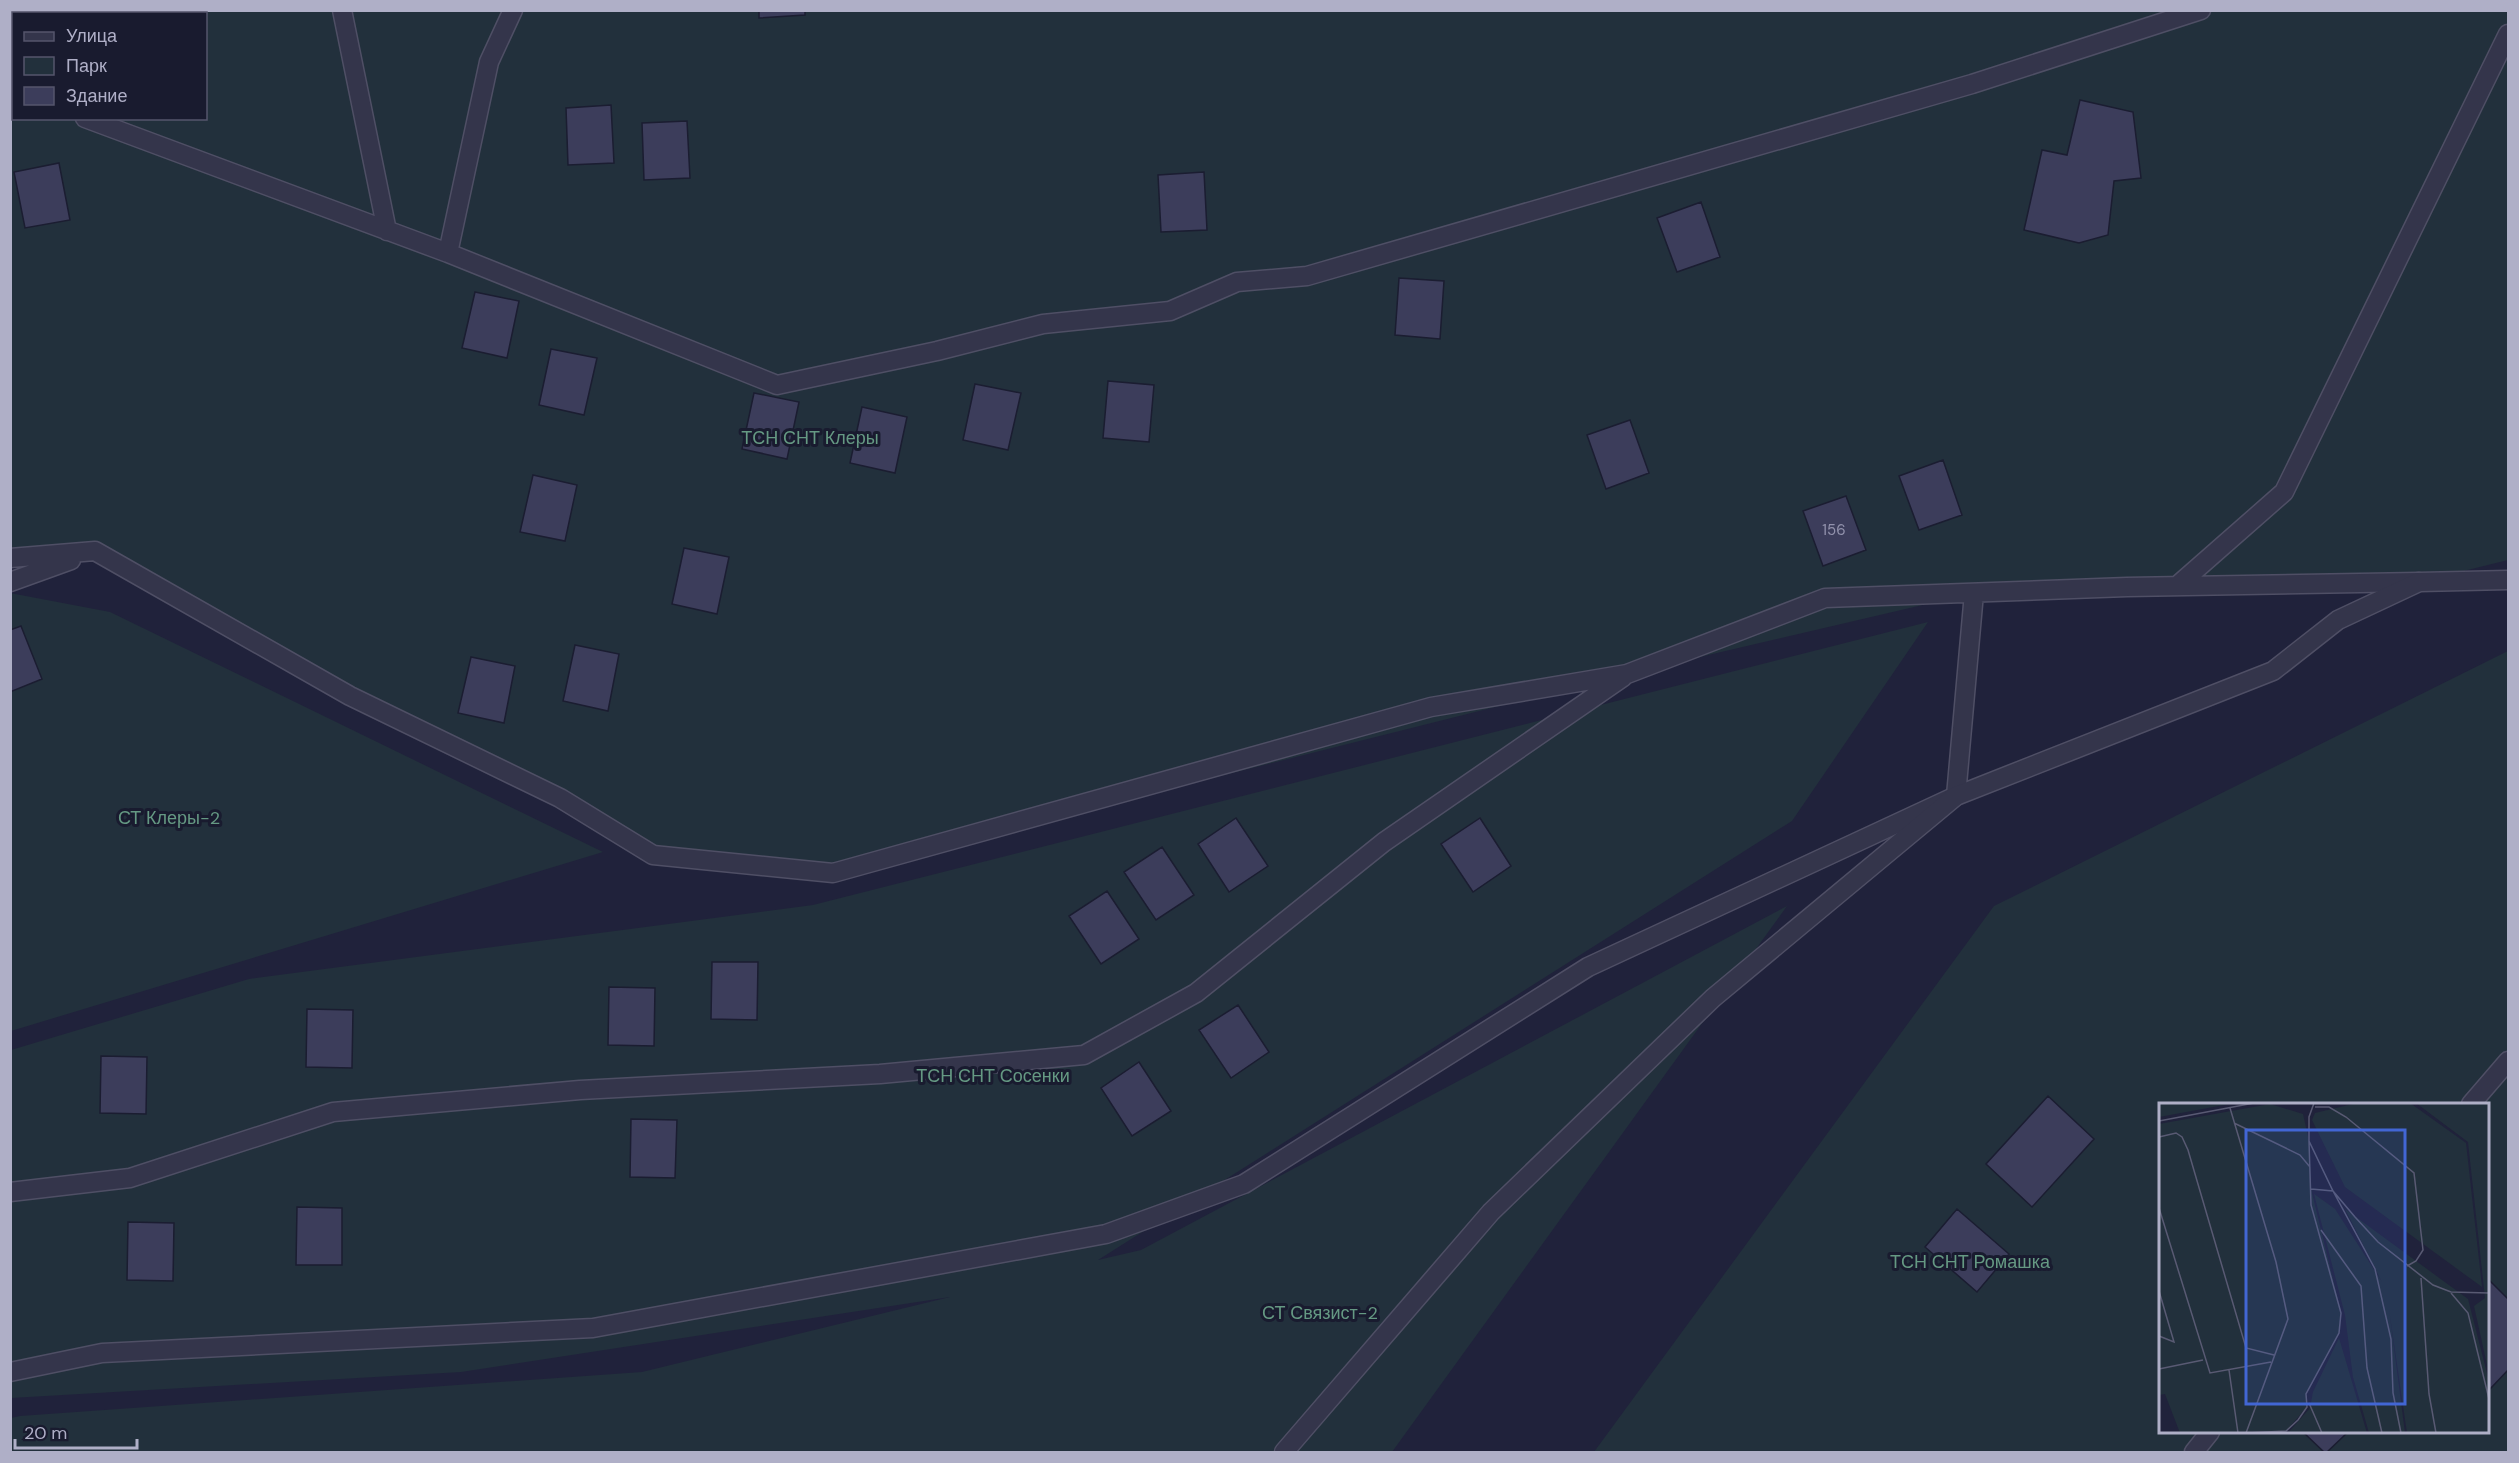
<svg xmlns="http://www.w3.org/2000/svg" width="2519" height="1463" font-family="'DM Sans',sans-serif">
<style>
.green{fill:#22303c;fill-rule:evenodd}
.building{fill:#3c3d5b;stroke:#1b1d31;stroke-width:1.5}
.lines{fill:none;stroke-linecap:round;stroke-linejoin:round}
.service-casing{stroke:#4f4f65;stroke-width:21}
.minor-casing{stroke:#4f4f65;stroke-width:21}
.service{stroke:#34354b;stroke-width:18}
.minor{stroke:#34354b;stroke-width:18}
.labels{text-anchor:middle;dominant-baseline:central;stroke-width:6;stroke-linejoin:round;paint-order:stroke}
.number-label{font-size:15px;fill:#9292ac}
.park-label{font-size:18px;fill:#659983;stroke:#191b2f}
.inset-road{fill:none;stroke:#595a73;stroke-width:1.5}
.view{fill:#4266d4;fill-opacity:0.15;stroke:#4266d4;stroke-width:3}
.inset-edge{fill:none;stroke:#afafc7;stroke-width:3}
</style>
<rect width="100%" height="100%" fill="#20223b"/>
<path class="green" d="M11 11H2508V560L2419 582 1974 593 1627 674 849 869 653 855 95 551 11 558ZM14 14H206V118H14Z
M10 593 110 612 603 852 11 1031Z
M1928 622 1792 821 1098 1260 1141 1250 1787 906 1392 1452H11V1418L20 1416 642 1372 950 1297 461 1372 11 1398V1050L249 979 813 905Z
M2508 651V1452H1594L1994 906ZM2160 1104H2488V1432H2160Z"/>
<path class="building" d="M759 10H805V15L759 18Z
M2080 100 2133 112 2141 178 2114 181 2108 235 2079 243 2024 230 2042 150 2067 155Z
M611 105 614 163 568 165 566 108Z
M687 121 690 178 644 180 642 123Z
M59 163 70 220 25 228 14 172Z
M1204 172 1207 230 1161 232 1158 175Z
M1701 202 1720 257 1677 272 1657 218Z
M1399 278 1444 281 1440 339 1395 335Z
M475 292 519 301 507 358 462 348Z
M551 349 597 358 584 415 539 405Z
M1108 381 1154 385 1149 442 1103 438Z
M975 384 1021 393 1008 450 963 440Z
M754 393 799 402 787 459 742 449Z
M862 407 907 417 895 473 850 463Z
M1630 420 1649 473 1606 489 1587 435Z
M1943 460 1962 515 1919 530 1899 476Z
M533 475 577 485 565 541 520 532Z
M1846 496 1866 550 1823 566 1803 511Z
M684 548 729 557 717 614 672 604Z
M21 626 42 679 10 692V630Z
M575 645 619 654 608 711 563 701Z
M471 657 515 666 504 723 458 713Z
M1236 818 1268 866 1229 892 1198 844Z
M1480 818 1511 866 1473 892 1441 844Z
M1162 847 1194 895 1156 920 1124 872Z
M1107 891 1139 939 1101 964 1069 916Z
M712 962H758L757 1020 711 1019Z
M609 987 655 988 654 1046 608 1045Z
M1238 1005 1269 1052 1231 1078 1199 1030Z
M307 1009 353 1010 352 1068 306 1067Z
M101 1056 147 1057 146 1114 100 1113Z
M1139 1062 1171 1111 1132 1136 1101 1088Z
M2048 1096 2094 1139 2032 1207 1986 1164Z
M631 1119 677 1120 675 1178 630 1177Z
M297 1207 342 1208V1265H296Z
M1957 1209 2009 1254 1977 1292 1925 1247Z
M128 1222 174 1223 173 1281 127 1280Z
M2488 1279 2508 1299V1370L2490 1389 2488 1386Z
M2303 1432H2348L2327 1452H2324Z"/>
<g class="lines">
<g class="service-casing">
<path id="service" d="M342 10 387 231
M10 87 14 88
M85 118 448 253 777 385 937 351 1043 324 1170 311 1237 282 1307 276 1972 84 2201 10
M448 253 489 62 513 10
M10 558 95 551 350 696 560 798 653 855 833 873 1431 707 1627 674 1825 598 2127 587 2419 582
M10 582 71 560
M2177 586 2284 492 2508 34
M2471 1104 2508 1061
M10 1192 130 1178 333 1112 580 1090 880 1074 1084 1055 1196 993 1384 842 1623 677
M10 1372 102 1353 593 1328 1106 1234 1244 1184 1588 967 1956 796 1974 593
M2194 1452 2210 1432"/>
</g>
<g class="minor-casing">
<path id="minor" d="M1284 1452 1491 1212 1713 998 1956 796 2273 671 2338 620 2419 582 2508 580"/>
</g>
<use href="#service" class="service"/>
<use href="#minor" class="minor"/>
</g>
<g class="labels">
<g class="number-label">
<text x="1834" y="530">156</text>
</g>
<g class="park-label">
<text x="810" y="438">ТСН СНТ Клеры</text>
<text x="169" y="818">СТ Клеры-2</text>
<text x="993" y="1076">ТСН СНТ Сосенки</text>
<text x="1970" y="1262">ТСН СНТ Ромашка</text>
<text x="1320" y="1313">СТ Связист-2</text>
</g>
</g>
<g transform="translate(2159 1103)">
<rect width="330" height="330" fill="#20223b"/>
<path d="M0 0H76L0 14ZM198 0H251L307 40 323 184 186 84 153 17 156 10ZM257 0H330V271L315 203 326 195 309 39ZM111 1 144 11 150 38 152 86 182 209 180 230 147 290 148 304 127 328 21 330 6 291 0 292V21ZM155 91 176 106 223 179 186 106 309 196 330 278V330H248L230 206 246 330H210L194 274 186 212ZM180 235 208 330H129L151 305 154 289Z" fill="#22303c"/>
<path class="inset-road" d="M155 0 150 14V38L174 88 196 114 219 139 274 182 292 189 330 190M156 4H170L187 14 255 70 264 147 257 158 248 163M71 5 117 159 129 216 87 330M0 18 95 0M75 20 141 52 151 64M0 34 17 30 23 34 29 47 87 245 115 252M152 86 174 88 216 166 232 236 234 290 242 330M0 105 51 270 112 259M162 127 202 183 208 265 223 330M262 175 270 291 277 330M0 188 15 239 0 233M292 190 309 210 330 296M0 266 44 257M70 267 79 330M150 300 163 330M88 330 127 328 139 317 148 304 147 291 180 230 182 210 152 102 150 38"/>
<path class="view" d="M87 27H246V301H87Z"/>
<rect width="330" height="330" class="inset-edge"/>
</g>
<rect width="2519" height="1463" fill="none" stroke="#afafc7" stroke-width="24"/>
<rect x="12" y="12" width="195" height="108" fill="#191b2f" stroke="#55566c" stroke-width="1.5"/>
<rect x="24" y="32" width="30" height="9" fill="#34354b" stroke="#55566c" stroke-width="1.5"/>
<text x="66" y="42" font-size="18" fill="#afafc7">Улица</text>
<rect x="24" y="57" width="30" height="18" fill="#22303c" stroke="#55566c" stroke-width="1.5"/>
<text x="66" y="72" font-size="18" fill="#afafc7">Парк</text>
<rect x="24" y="87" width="30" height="18" fill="#3c3d5b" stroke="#55566c" stroke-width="1.5"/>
<text x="66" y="102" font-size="18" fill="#afafc7">Здание</text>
<path d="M15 1439v9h122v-9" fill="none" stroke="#afafc7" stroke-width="3"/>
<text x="24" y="1439" font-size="18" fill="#afafc7" stroke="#191b2f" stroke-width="4.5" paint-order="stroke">20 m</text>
</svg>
